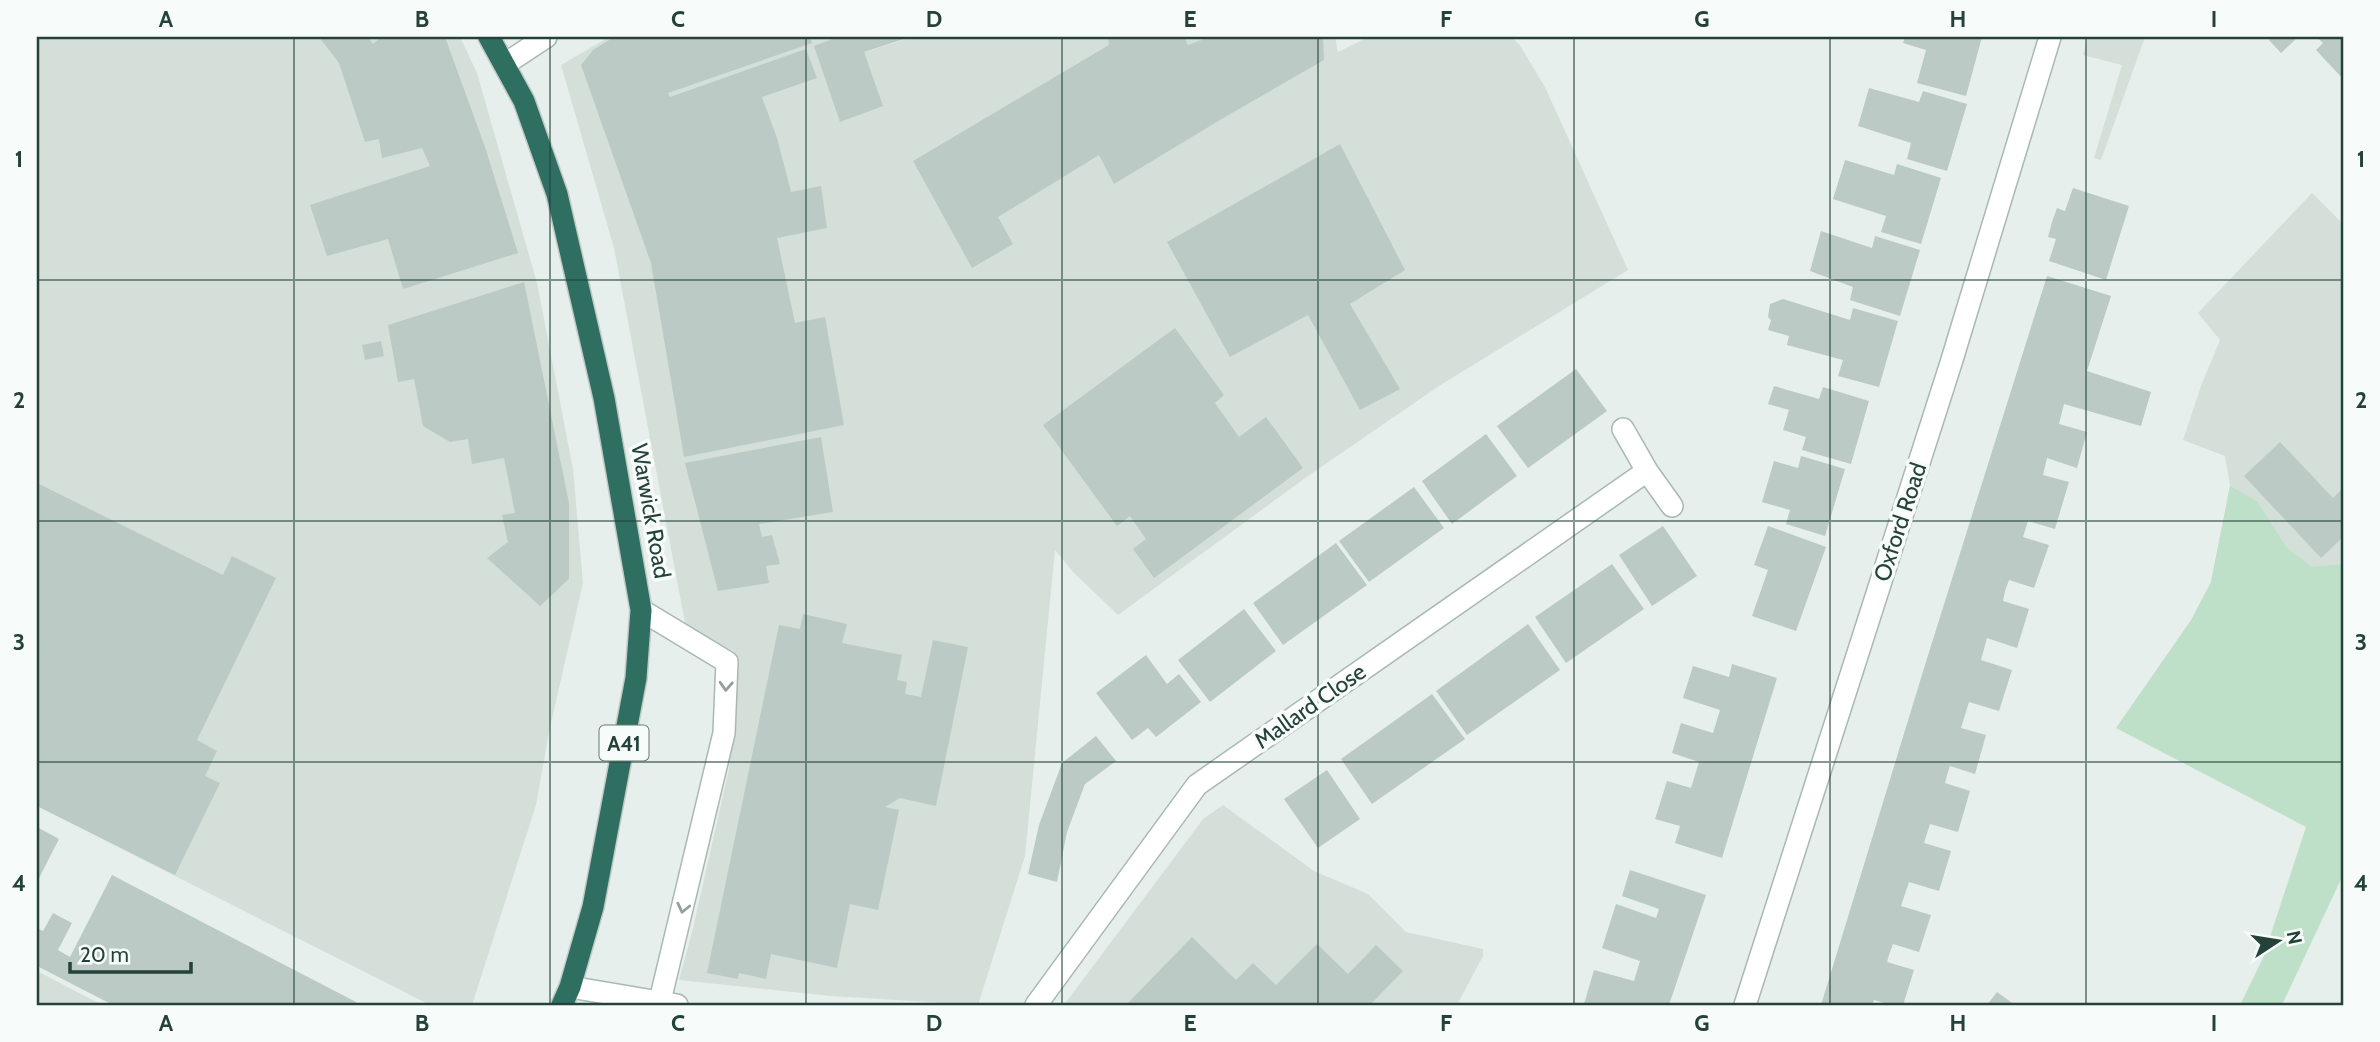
<svg xmlns="http://www.w3.org/2000/svg" width="2380" height="1042" font-family="Cabin,sans-serif">
<style>
.built{fill:#d4dfda}
.green{fill:#bfe0c8}
.building{fill:#bbcac4}
.lines{fill:none;stroke-linecap:round;stroke-linejoin:round}
.street-casing{stroke:#a8b8b2;stroke-width:24}
.highway-casing{stroke:#c2cac8;stroke-width:24}
.street{stroke:#fff;stroke-width:21}
.highway{stroke:#2f6f62;stroke-width:21}
.oneway{stroke:#92a09c}
.grid{fill:none;stroke:#24423a;stroke-width:2;stroke-opacity:0.55}
.labels{text-anchor:middle;dominant-baseline:central;stroke-width:7;stroke-linejoin:round;paint-order:stroke}
.shield{fill:#f7fbf9;stroke:#637a73;stroke-width:2}
.shield-label{font-size:21px;font-weight:bold;fill:#24423a}
.street-label{font-size:23px;fill:#24423a;stroke:#f7fbf9}
.neatline{fill:none;stroke:#24423a;stroke-width:2.5}
.grid-label{font-size:23px;text-anchor:middle;font-weight:bold;fill:#24423a}
</style>
<rect width="100%" height="100%" fill="#e6efeb"/>
<path class="built" d="M37 37H460L477 73 537 283 573 469 583 583 549 732 536 805 472 1005H430L37 806Z
M609 37H860L865 52 912 37H1335L1338 52 1368 37H1511L1519 44 1545 87 1628 270 1439 386 1308 476 1118 615 1073 572 1055 550 1025 856 978 1005 831 996 679 980 693 928 729 769 734 651 686 628 614 248 561 65Z
M2088 37H2145L2101 160 2094 158 2122 65 2083 55Z
M2312 193 2343 224V585L2211 582 2230 486 2225 456 2183 440 2201 386 2220 340 2198 313Z
M1223 805 1314 871 1368 894 1406 932 1483 949V956L1457 1005H1064L1203 819Z
M37 971 102 1005H37Z"/>
<path class="green" d="M2230 486 2257 501 2286 547 2312 567 2343 564V875L2282 1005H2240L2263 958 2306 827 2116 728 2191 620 2211 582Z"/>
<path class="building" d="M319 37H368L373 44 381 37H445L485 147 518 253 403 289 388 239 327 256 310 205 430 166 422 148 382 158 379 139 365 142 339 63Z
M614 37H810L812 43 668 93 670 97 806 49 817 78 762 97 777 138 791 192 821 186 827 228 777 238 795 323 825 317 844 425 684 457 651 263 581 65 593 50Z
M838 37H910L864 52 883 106 840 122 814 46Z
M1108 37H1184L1188 45 1210 37H1323L1324 60 1225 117 1114 184 1099 155 998 217 1013 244 972 268 913 161 1109 45Z
M1905 37H1982L1966 96 1917 83 1926 50 1903 43Z
M2273 37H2298L2281 53 2269 40Z
M2317 37H2343V79L2316 50 2323 43Z
M1869 88 1919 102 1923 91 1967 104 1947 171 1907 159 1911 143 1858 126Z
M1340 144 1405 270 1350 304 1400 389 1360 410 1308 315 1230 357 1167 242Z
M1845 160 1894 175 1897 164 1941 178 1921 244 1881 232 1886 216 1833 199Z
M2073 188 2129 206 2106 280 2049 261 2056 239 2048 237 2052 222 2057 208 2065 211Z
M1821 231 1872 248 1875 236 1920 250 1900 316 1850 300 1853 287 1810 271Z
M2047 276 2111 296 2087 371 2151 392 2141 426 2064 404 2059 424 2087 432 2077 468 2047 458 2043 475 2069 482 2055 529 2028 521 2023 537 2049 545 2034 588 2009 580 2005 591 2003 601 2029 609 2017 648 1987 638 1981 660 2012 670 1999 711 1969 702 1961 728 1986 735 1975 774 1950 766 1947 775 1945 783 1970 791 1958 832 1930 824 1924 843 1951 851 1939 891 1909 882 1901 906 1931 915 1919 952 1893 944 1889 955 1887 962 1914 970 1903 1005H1891L1874 1000 1872 1005H1821L1925 665Z
M524 282 569 503V579L540 606 487 558 508 542 502 515 515 513 504 458 472 464 468 439 450 442 423 426 414 379 398 382 388 325Z
M1783 299 1850 320 1853 308 1898 321 1879 387 1838 376 1843 360 1787 345 1789 336 1768 330 1771 320 1768 317 1770 304Z
M1175 328 1224 395 1215 403 1239 437 1266 417 1303 468 1154 578 1133 549 1146 539 1130 516 1117 526 1043 425Z
M381 341 384 356 365 360 362 345Z
M1576 369 1607 411 1528 468 1497 426Z
M1774 386 1819 399 1823 387 1869 401 1851 464 1802 450 1806 437 1783 430 1789 410 1768 404Z
M1486 434 1517 476 1452 524 1422 481Z
M821 437 833 512 759 524 762 537 772 535 780 564 766 566 769 583 718 591 685 463Z
M2280 442 2333 498 2343 488V537L2321 558 2244 476Z
M1801 456 1845 469 1825 536 1786 524 1790 510 1762 502 1774 461 1798 468Z
M37 483 223 575 232 556 276 578 197 740 217 751 205 776 220 783 175 875 37 806Z
M1414 487 1444 528 1369 582 1339 541Z
M1663 526 1697 576 1652 606 1619 555Z
M1768 526 1826 547 1796 631 1752 616 1768 570 1754 565Z
M1336 543 1367 585 1283 645 1253 603Z
M1612 564 1644 609 1566 663 1535 617Z
M1244 609 1276 651 1210 702 1178 660Z
M803 614 847 624 842 643 902 655 897 680 907 682 905 694 921 697 933 640 968 647 936 806 900 798 885 807 899 810 878 910 850 904 837 968 771 954 766 979 739 973 738 979 707 973 779 625 800 629Z
M1528 624 1560 670 1467 735 1436 691Z
M1146 655 1167 684 1179 674 1201 702 1156 737 1148 728 1132 740 1096 693Z
M1732 664 1777 678 1722 858 1675 843 1680 826 1655 819 1667 781 1691 788 1699 762 1672 753 1681 723 1713 733 1720 710 1683 698 1693 666 1729 677Z
M1432 694 1465 739 1372 804 1341 759Z
M1096 736 1116 761 1085 784 1067 832 1057 882 1028 874 1039 825 1062 763Z
M1327 770 1360 819 1318 848 1284 799Z
M37 827 59 839 37 882Z
M1630 870 1706 895 1669 1005 1584 1004 1594 970 1634 981 1640 961 1602 948 1616 904 1656 918 1659 909 1622 896Z
M112 875 356 1002 354 1005H113L37 966V928L43 931 53 913 72 923 58 950 70 957Z
M1192 937 1236 980 1253 963 1276 985 1317 944 1348 974 1376 945 1403 971 1370 1005H1126Z
M1997 992 2015 1005H1987Z"/>
<g class="lines">
<g class="street-casing">
<path id="street" d="M505 64 546 37
M1623 429 1647 471 1672 506
M641 610 727 662 724 733 659 1005
M570 987 677 1005
M1036 1005 1197 785 1647 471
M1745 1005 1951 363 2050 37"/>
</g>
<g class="highway-casing">
<path id="highway" d="M489 37 524 101 557 194 604 398 641 610 636 678 593 907 570 987 562 1005"/>
</g>
<use href="#street" class="street"/>
<use href="#highway" class="highway"/>
</g>
<defs><path id="oneway-chevron" d="M-2-3.5L2.5 0L-2 3.5" fill="none" stroke-width="1.6" stroke-linecap="round" stroke-linejoin="round" transform="scale(1.75)"/></defs>
<g class="oneway">
<use href="#oneway-chevron" transform="translate(726 686) rotate(93)"/>
<use href="#oneway-chevron" transform="translate(683 908) rotate(103)"/>
</g>
<path class="grid" d="M294 37V1005M550 37V1005M806 37V1005M1062 37V1005M1318 37V1005M1574 37V1005M1830 37V1005M2086 37V1005M37 280H2343M37 521H2343M37 762H2343"/>
<g class="labels">
<rect class="shield" x="599.5" y="725.5" width="49" height="35" rx="5"/>
<g class="shield-label">
<text x="624" y="743">A41</text>
</g>
<g class="street-label">
<text transform="translate(651 511) rotate(80)">Warwick Road</text>
<text transform="translate(1900 522) rotate(-72)">Oxford Road</text>
<text transform="translate(1310 706) rotate(-35)">Mallard Close</text>
</g>
</g>
<rect width="2380" height="1042" fill="none" stroke="#f7fbf9" stroke-width="77"/>
<g transform="translate(2278 941) rotate(78)" stroke="#f7fbf9" stroke-width="5" paint-order="stroke">
<path d="M0-5L12 26L0 18L-12 26Z" fill="#24423a"/>
<text y="-10" font-size="19" font-weight="bold" text-anchor="middle" fill="#24423a">N</text>
</g>
<path d="M70 962v10h121v-10" fill="none" stroke="#24423a" stroke-width="3.5"/>
<text x="80" y="962" font-size="21" fill="#24423a" stroke="#f7fbf9" stroke-width="5" paint-order="stroke">20 m</text>
<rect x="38" y="38" width="2304" height="966" class="neatline"/>
<g class="grid-label">
<text x="166" y="27">A</text>
<text x="422" y="27">B</text>
<text x="678" y="27">C</text>
<text x="934" y="27">D</text>
<text x="1190" y="27">E</text>
<text x="1446" y="27">F</text>
<text x="1702" y="27">G</text>
<text x="1958" y="27">H</text>
<text x="2214" y="27">I</text>
<text x="19" y="167">1</text>
<text x="2361" y="167">1</text>
<text x="19" y="408">2</text>
<text x="2361" y="408">2</text>
<text x="19" y="650">3</text>
<text x="2361" y="650">3</text>
<text x="19" y="891">4</text>
<text x="2361" y="891">4</text>
<text x="166" y="1031">A</text>
<text x="422" y="1031">B</text>
<text x="678" y="1031">C</text>
<text x="934" y="1031">D</text>
<text x="1190" y="1031">E</text>
<text x="1446" y="1031">F</text>
<text x="1702" y="1031">G</text>
<text x="1958" y="1031">H</text>
<text x="2214" y="1031">I</text>
</g>
</svg>
